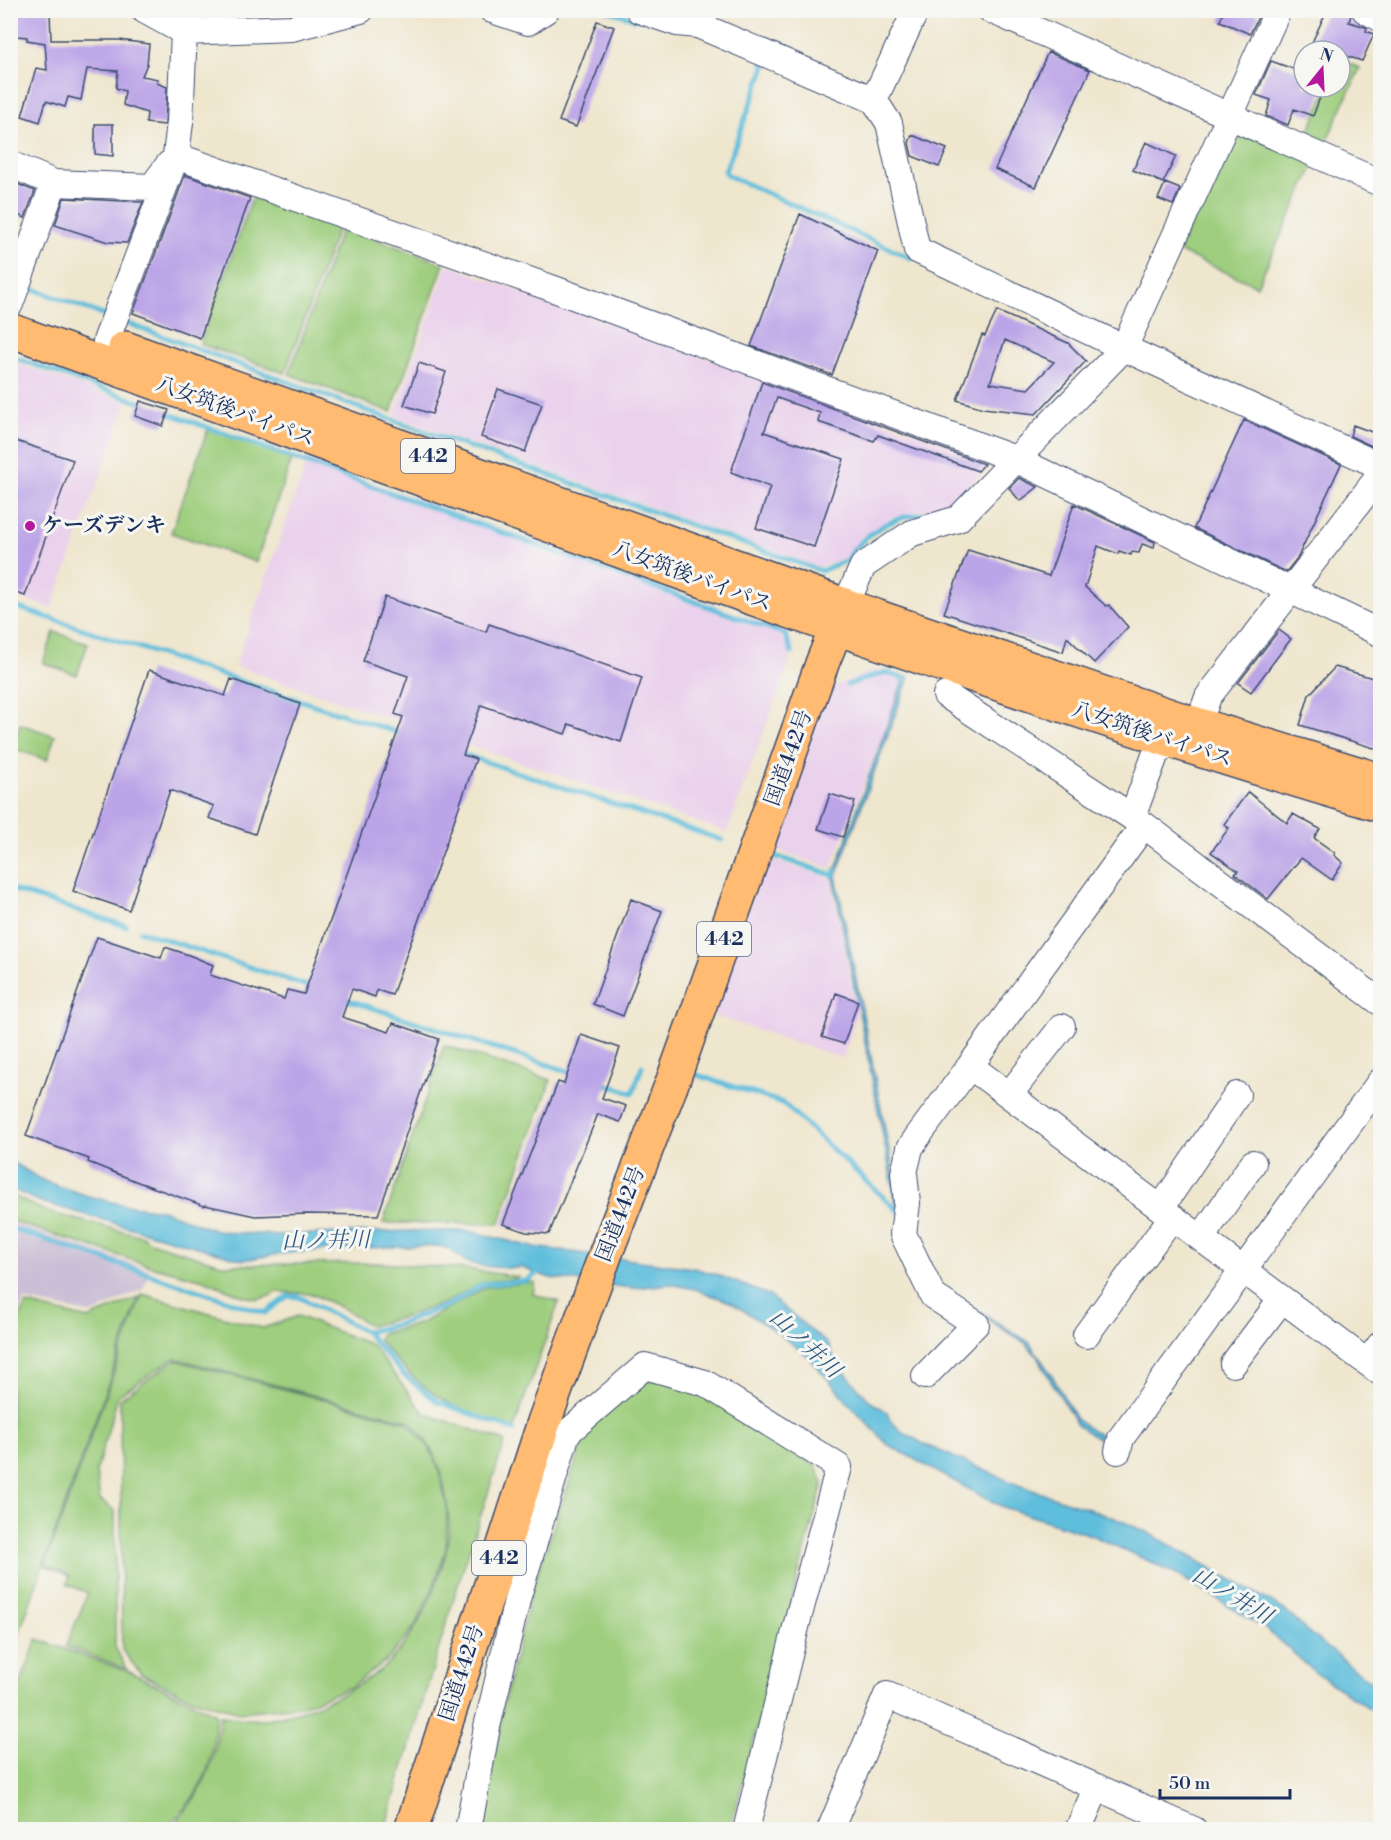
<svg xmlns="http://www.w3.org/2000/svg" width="1391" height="1840" font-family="'Libre Bodoni','Noto Serif JP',serif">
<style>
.built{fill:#ead1ec}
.industrial{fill:#cabfd6}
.green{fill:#9ece7e;stroke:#5c7e6e;stroke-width:1.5}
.water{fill:#5ebedc;stroke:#3c769d;stroke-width:1.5}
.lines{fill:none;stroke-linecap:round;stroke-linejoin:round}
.stream{stroke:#5ebedc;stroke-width:5}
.building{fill:#bba4e7;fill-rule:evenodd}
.minor-casing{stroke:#3b4a6f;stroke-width:28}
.highway-casing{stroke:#3b4a6f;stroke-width:36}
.minor{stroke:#fff;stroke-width:26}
.highway{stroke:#ffbb71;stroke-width:33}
.poi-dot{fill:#b5179e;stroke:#f6f6f2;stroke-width:2}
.labels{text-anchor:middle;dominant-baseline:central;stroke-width:6;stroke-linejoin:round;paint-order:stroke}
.shield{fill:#f6f6f2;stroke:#5d6b8a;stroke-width:1.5}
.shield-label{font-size:20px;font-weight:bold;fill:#1b2f5e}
.street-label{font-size:21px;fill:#1b2f5e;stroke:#f6f6f2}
.poi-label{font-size:21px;font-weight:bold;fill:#1b2f5e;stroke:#f6f6f2;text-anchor:start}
.water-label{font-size:22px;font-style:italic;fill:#2f5a84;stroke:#f6f6f2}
</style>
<rect width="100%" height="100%" fill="#f6f6f2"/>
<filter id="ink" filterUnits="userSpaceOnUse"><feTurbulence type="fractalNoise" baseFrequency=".0167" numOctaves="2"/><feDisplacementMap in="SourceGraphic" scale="12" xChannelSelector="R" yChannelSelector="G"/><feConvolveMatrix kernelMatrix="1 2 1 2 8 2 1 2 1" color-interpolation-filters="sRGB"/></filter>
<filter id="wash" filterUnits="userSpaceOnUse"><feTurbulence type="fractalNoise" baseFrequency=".008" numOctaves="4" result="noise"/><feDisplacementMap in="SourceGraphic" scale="24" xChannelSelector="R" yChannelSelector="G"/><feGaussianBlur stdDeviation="1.35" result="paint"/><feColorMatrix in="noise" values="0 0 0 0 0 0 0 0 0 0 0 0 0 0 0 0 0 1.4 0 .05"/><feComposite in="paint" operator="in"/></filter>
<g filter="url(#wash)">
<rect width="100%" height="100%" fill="#efe6ce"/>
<path class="built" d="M447 265 994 461 959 496 941 506 891 518 861 538 845 558 819 567 394 416Z
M11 361 127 402 52 608 11 595Z
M308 460 788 632 794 649 727 832 235 666Z
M875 670 905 678 831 868 771 848 829 688Z
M768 859 831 878 857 1012 843 1058 706 1013Z"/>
<path class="industrial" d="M11 1223 150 1270 143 1289 92 1314 24 1300 11 1333Z"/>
<path class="green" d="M1340 60 1360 68 1321 153 1303 145 1328 87H1340Z
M1237 124 1317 159 1257 286 1178 251Z
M253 197 338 227 285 373 200 344Z
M342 227 444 264 391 412 289 374Z
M208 429 292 459 256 562 171 533Z
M54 632 88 643 77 675 43 663Z
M20 724 55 736 47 760 12 748Z
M444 1045 551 1080 499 1224 383 1223Z
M11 1195 47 1212 142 1236 150 1242 224 1265 381 1263 468 1269 518 1277 515 1279 484 1282 445 1303 404 1317 370 1326 346 1310 312 1294 277 1292 270 1296 257 1299 243 1296 204 1280 154 1267 11 1221Z
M535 1282 533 1294 559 1302 514 1428C494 1421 471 1415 452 1405 424 1390 398 1364 378 1339L381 1334 421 1323 486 1287Z
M142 1294 263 1328 298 1316 372 1345 424 1413 505 1441 456 1591 386 1825 380 1829 247 1830 240 1828 170 1829C204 1792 215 1766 220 1716 234 1717 251 1721 265 1719 305 1714 362 1689 391 1660 418 1632 437 1589 446 1552 453 1524 445 1469 429 1446 424 1437 416 1429 409 1421L174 1358 118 1396 96 1472 100 1500 115 1511V1647L127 1669 66 1646 88 1593 67 1584 70 1576 45 1565Z
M139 1297 11 1656V1339L26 1304 88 1319Z
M175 1360 407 1422 428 1446 438 1468 447 1506 446 1549 433 1588 415 1626 389 1658 351 1687 301 1706 239 1712 192 1699 141 1674 122 1650 120 1399Z
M659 1378 716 1401 815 1465 823 1483 730 1829 482 1830 503 1707 531 1592 587 1430 640 1384Z
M37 1639 132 1673 216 1714C214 1767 203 1793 165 1829H11V1710Z"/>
<path class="water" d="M901 675 909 677 836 876 901 1211 898 1213 833 877 903 681 899 677Z
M10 1161 44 1181 88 1196 124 1205 162 1210 211 1229 234 1233 278 1235 410 1231H468L533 1247 694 1268 718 1275 768 1295 828 1344 836 1362 860 1390 871 1402 886 1411 891 1421 901 1431 924 1444 1018 1485 1112 1517 1149 1533 1285 1610 1307 1631 1362 1675 1380 1687V1713L1367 1707 1317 1674 1266 1629 1183 1578 1153 1563 1091 1535 1003 1507 987 1499 888 1445 851 1406 808 1356 771 1328 730 1302 695 1289 670 1284 633 1288 550 1278 520 1267C515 1270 473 1266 467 1262 460 1258 452 1249 444 1247 432 1244 416 1247 403 1247 350 1248 296 1250 244 1260L236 1258 41 1202 11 1189Z
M943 1289 1029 1342 1053 1377 1076 1419 1094 1432 1111 1438 1109 1442 1095 1437 1077 1425 1036 1355 1024 1342 940 1290Z"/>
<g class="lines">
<path class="stream" d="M607 10 635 19
M763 63 766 64 725 171 727 175 911 258
M25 286 109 317
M121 321 387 418 821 571 847 560 856 547 869 535 886 524 904 517 941 512 956 505
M10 356 144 404
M162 411 785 634 792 653
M10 605 402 734
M847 685 886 672 905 679
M456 752 722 840
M772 855 833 875 835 871
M10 889 126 926
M140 931 313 988
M342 998 573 1073
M688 1072 783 1103 897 1210
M602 1083 633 1093 642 1066
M10 1228 265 1313 288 1296 299 1297 366 1332 404 1375 438 1402 514 1430
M366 1332 400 1324 448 1305 484 1284 526 1281 543 1269"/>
</g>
<g id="blocks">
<path class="building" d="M17 10 50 11 51 40H119L149 44 147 64 142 76 158 79 157 83 167 87 165 125 146 123 147 113 123 105 125 91 116 88 118 71 87 69 81 100 68 97 65 107 46 101 40 122 22 116 36 68 47 70 45 43 27 40V37L16 36Z
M1224 10H1249L1259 15 1250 34 1220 21Z
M1327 10H1350L1351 15 1349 22 1363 26 1367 28 1366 31 1374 34 1362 61 1340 54V51H1308Z
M597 21 614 27 576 127 559 121Z
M1048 52 1090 70 1036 187 995 169Z
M1304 52V87H1324L1313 116 1294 109 1288 125 1266 116 1271 100 1256 95 1271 61 1296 70Z
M95 124H113V156L95 154Z
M912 135 947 149 939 167 912 156 909 143Z
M1146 142 1176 156 1163 183 1133 170Z
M185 175 250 198 200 338 133 313Z
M10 181 35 191 25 218 10 212Z
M1165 183 1180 189 1173 205 1158 199Z
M64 198 140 202H143L127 243 108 242 55 225Z
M800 214 878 251 832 375 751 346Z
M997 311 1068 343 1086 361 1036 414 983 408 957 400 982 335 985 336ZM1005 340 1054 362 1028 389 990 383Z
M419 363 446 372 432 414 404 405Z
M762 382 984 464 978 471 878 435 874 441 818 422 820 413 777 398 764 432 844 459 814 547 756 528 770 487 731 472Z
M498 389 542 404 525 452 481 437Z
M140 401 169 410 163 426 135 416Z
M1244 420 1341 464 1298 557 1286 572 1194 528Z
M1353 425 1377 434 1376 439 1380 441V450L1350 436Z
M10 439 73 460 25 596 10 591Z
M1019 478 1038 487 1020 501 1009 488Z
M1074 504 1155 542 1154 548 1142 544 1139 553 1132 552 1131 555 1119 551 1118 554 1098 546 1085 587 1106 606 1109 605 1128 627 1094 663 1067 637 1063 652 944 613 968 550 1049 576Z
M385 597 486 632 489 624 642 678 621 742 569 724 565 734 481 705 463 755 476 759 392 995 377 990 375 997 352 989 342 1017 389 1032 393 1023 439 1039 378 1215 306 1214 255 1216 205 1205 204 1206 138 1182 88 1162 89 1159 26 1136 97 937 161 958 165 947 189 955 213 965 210 975 284 999 287 990 304 994 403 717 395 714 408 676 363 661Z
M1279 630 1291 639 1251 692 1238 683Z
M1335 667 1380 680V750L1300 725 1309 695Z
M149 670 225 696 231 679 300 704 255 834 209 818 214 806 170 790 129 910 73 891Z
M1248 792 1287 823 1293 814 1320 829 1314 838 1335 853 1334 855 1343 863 1332 880 1301 858 1268 899 1235 874 1238 871 1211 852 1229 828 1224 824Z
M830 794 855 802 843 837 818 829Z
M631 899 662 911 623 1016 593 1004Z
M836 993 858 1001 844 1044 822 1037Z
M581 1035 620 1048 602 1098 626 1106 620 1122 598 1114 549 1234 526 1232 503 1224 558 1082 564 1084Z"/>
</g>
</g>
<g filter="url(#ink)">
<use href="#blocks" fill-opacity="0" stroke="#3b4a6f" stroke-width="1.5"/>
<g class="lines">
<g class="minor-casing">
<path id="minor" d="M144 10 184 32 292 28 361 10
M492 10 528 22 546 10
M639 10 677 23 698 25 874 100 889 123 917 250 1124 348 1380 466
M991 10 1380 183
M1365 10 1380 18
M874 100 916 10
M176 156 554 289 1015 459 1380 633
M10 164 54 183 152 187 169 164
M10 304 54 183
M106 341 176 156 180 122 184 32 182 10
M846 604 863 566 912 533 958 519 1124 348 1278 10
M946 695 1144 825 1380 1002
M1198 725 1208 697 1380 475
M1132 817 1156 753 1171 742 1176 728
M1144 825 970 1066 1380 1372
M1009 1095 1062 1027
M1161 1208 1237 1095
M1201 1238 1253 1163
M1086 1335 1172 1217
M1368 1362 1380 1345
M1233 1364 1282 1299
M925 1376 976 1324 933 1296 903 1234 907 1203 904 1173 910 1148 918 1136 970 1066
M1118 1451 1121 1438 1380 1082
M468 1830 487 1727 518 1596 567 1433 645 1366 705 1383 839 1467 799 1615 746 1830
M830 1830 887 1695 1194 1830
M1078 1830 1097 1787"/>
</g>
<g class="highway-casing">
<path id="highway" d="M10 330C223 408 435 484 648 561 890 648 1133 733 1380 805
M125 348 884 619 1180 719 1380 780
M411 1830 544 1422 607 1250 672 1083 823 661 845 607"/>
</g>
<use href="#minor" class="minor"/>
<use href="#highway" class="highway"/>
</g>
</g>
<circle class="poi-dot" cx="30" cy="526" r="6"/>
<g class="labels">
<g class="shield">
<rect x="401" y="439" width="54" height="34" rx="4.5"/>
<rect x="697" y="922" width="54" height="34" rx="4.5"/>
<rect x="472" y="1541" width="54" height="34" rx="4.5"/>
</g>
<g class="shield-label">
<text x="428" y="456">442</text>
<text x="724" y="939">442</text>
<text x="499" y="1558">442</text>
</g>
<g class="street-label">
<text transform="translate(235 412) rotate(20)">八女筑後バイパス</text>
<text transform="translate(692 577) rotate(20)">八女筑後バイパス</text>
<text transform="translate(1152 735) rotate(18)">八女筑後バイパス</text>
<text transform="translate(789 758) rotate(-70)">国道442号</text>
<text transform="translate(621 1214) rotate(-69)">国道442号</text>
<text transform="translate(462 1673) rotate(-72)">国道442号</text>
</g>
<g class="poi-label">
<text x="42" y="526">ケーズデンキ</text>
</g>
<g class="water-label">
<text transform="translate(326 1241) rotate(-1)">山ノ井川</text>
<text transform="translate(805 1344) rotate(43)">山ノ井川</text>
<text transform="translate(1232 1596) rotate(31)">山ノ井川</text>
</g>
</g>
<rect width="1391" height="1840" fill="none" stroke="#f6f6f2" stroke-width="36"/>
<g transform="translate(1322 69) rotate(18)"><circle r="28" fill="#f6f6f2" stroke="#9ea6b7" stroke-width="1.5"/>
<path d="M0-4.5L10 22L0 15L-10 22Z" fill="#b5179e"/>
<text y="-9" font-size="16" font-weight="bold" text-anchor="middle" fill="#1b2f5e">N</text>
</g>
<path d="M1160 1789v9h130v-9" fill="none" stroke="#1b2f5e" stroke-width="3"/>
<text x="1169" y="1789" font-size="18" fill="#1b2f5e" stroke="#f6f6f2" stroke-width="4.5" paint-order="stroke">50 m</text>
</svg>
